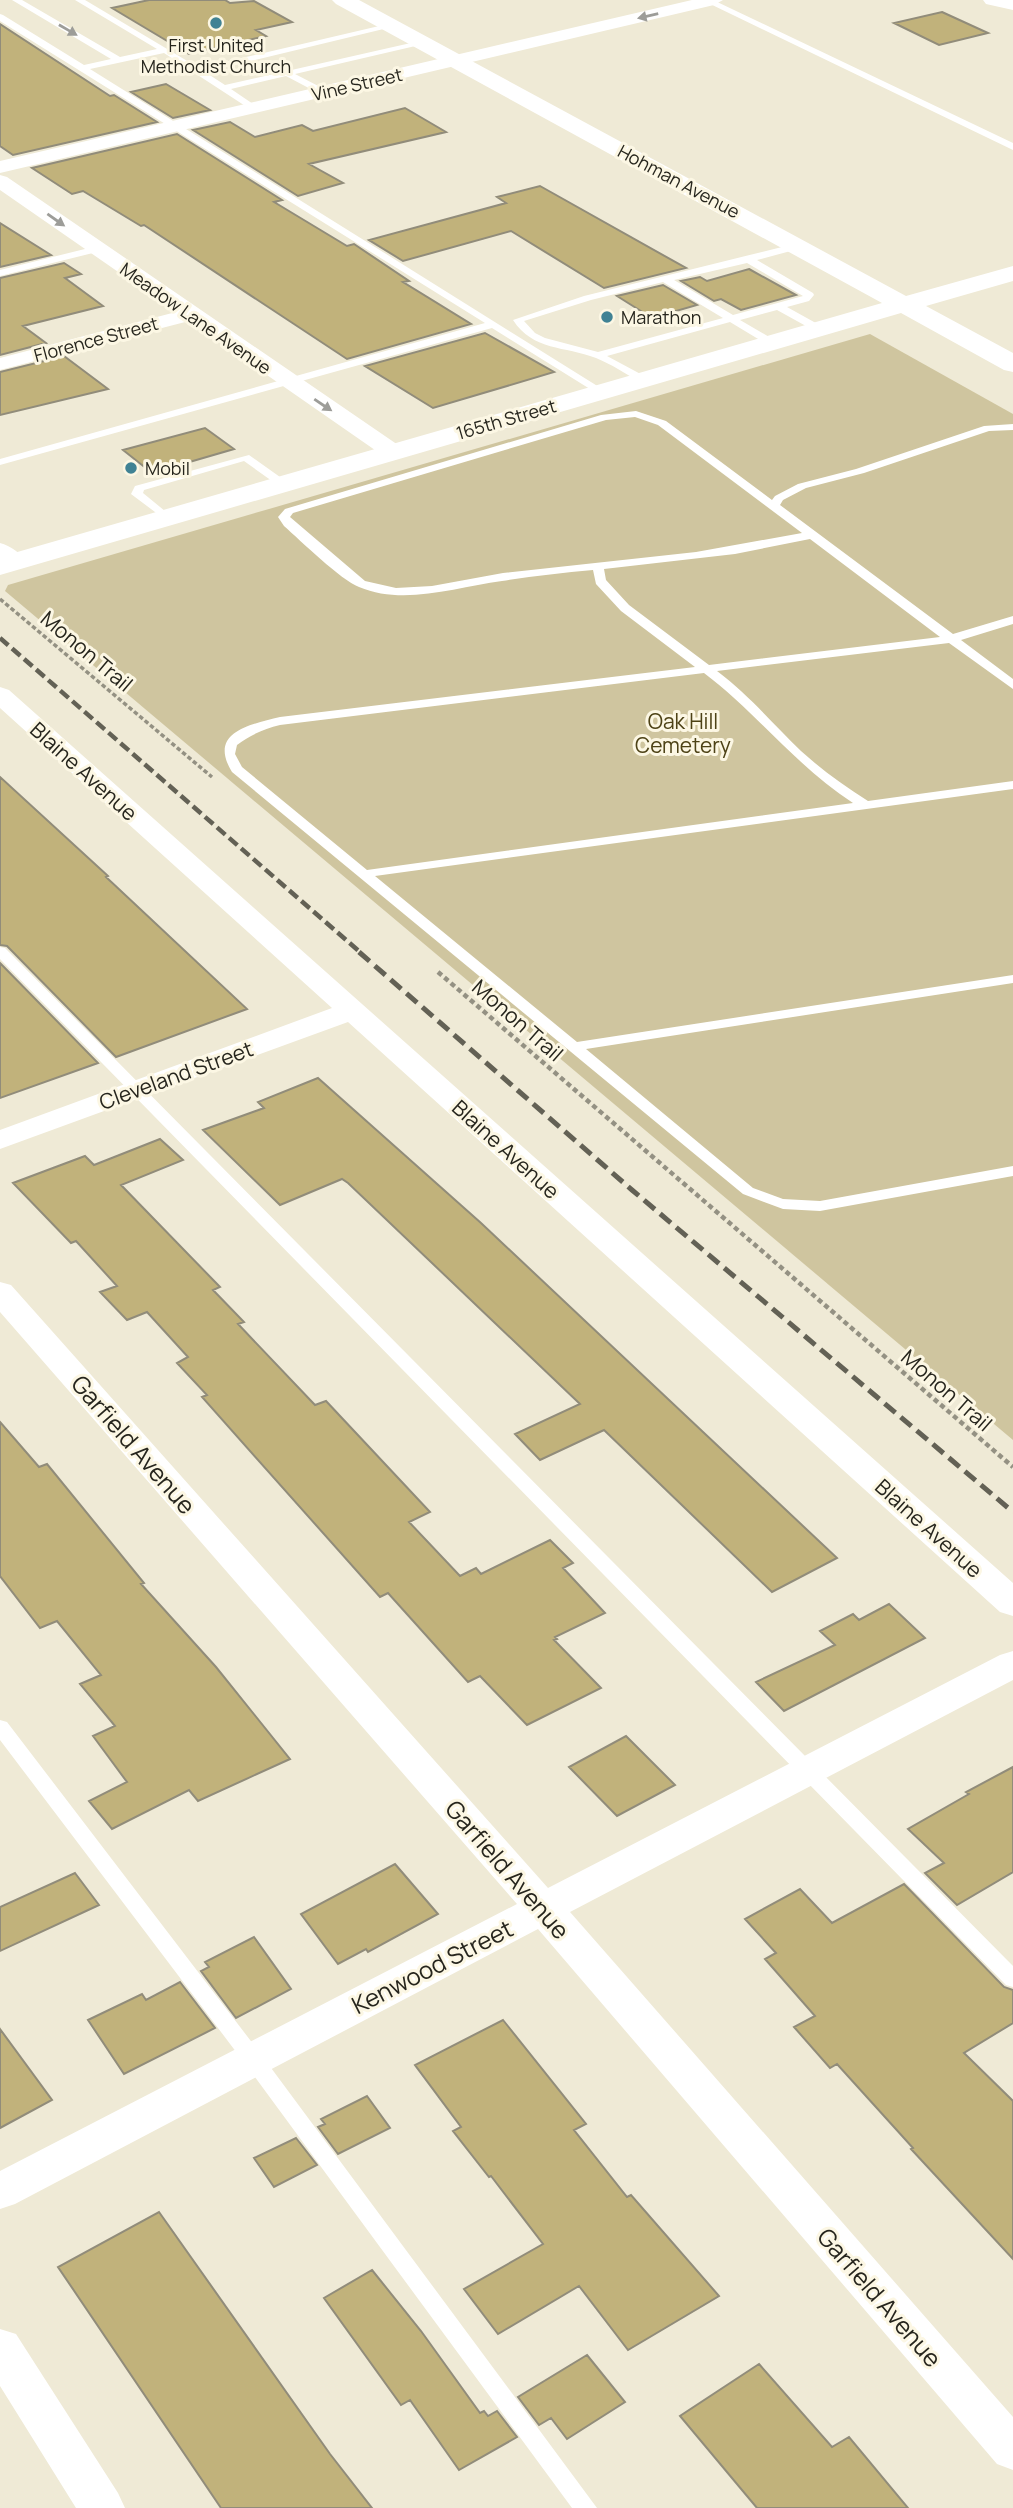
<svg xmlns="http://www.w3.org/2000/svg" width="1013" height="2508" font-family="Manrope,sans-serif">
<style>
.green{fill:#cfc59f}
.building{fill:#c1b27b;stroke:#918c7a;stroke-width:2}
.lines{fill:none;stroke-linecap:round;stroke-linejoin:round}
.path-far1{stroke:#949183;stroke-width:3.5;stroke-dasharray:4.5 2.5;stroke-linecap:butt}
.path{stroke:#949183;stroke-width:4.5;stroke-dasharray:5 3.5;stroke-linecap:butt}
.lane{fill:#fff;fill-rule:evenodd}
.street{fill:#fff;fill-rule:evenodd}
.secondary{fill:#fff;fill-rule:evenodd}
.rail-far1{stroke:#636155;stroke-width:4.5;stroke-dasharray:11 5;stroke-linecap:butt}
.rail{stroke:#636155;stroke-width:5;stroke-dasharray:14 7;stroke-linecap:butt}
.oneway{fill:#9d9d99}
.poi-dot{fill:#408294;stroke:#fcf7e4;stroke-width:2.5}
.labels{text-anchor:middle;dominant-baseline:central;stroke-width:6;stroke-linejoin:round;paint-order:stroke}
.far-poi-label{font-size:18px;fill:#26251d;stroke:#fcf7e4;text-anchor:start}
.far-street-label{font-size:18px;fill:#26251d;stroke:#fcf7e4}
.street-label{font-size:21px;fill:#26251d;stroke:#fcf7e4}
.park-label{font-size:21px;fill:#4d4216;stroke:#fcf7e4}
.near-street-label{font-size:24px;fill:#26251d;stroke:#fcf7e4}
</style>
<rect width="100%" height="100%" fill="#efead6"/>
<path class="green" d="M870 334 1013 414V1440L5 591 8 585Z"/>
<path class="building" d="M149 0H225L230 3 254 1 292 22 256 30 266 36 189 54 112 8Z
M942 12 988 33 939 45 894 23Z
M0 24 110 96 114 95 157 122 13 155 0 146Z
M166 84 210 110 173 118 131 92Z
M405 108 446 132 309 164 343 183 298 196 193 130 230 122 255 137 302 125 313 131Z
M177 134 282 200 274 202 347 246 354 244 409 281 403 282 471 324 347 359 144 225 141 226 83 191 72 194 32 168Z
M540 186 686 268 604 288 511 231 403 261 369 240 506 203 497 197Z
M0 223 51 255 0 267Z
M64 263 81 274 65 278 103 306 23 326 46 343 0 355V278Z
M749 269 796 295 741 310 721 299 714 301 681 281 700 277 707 281Z
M663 285 697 305 652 318 617 296Z
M485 333 554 372 433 408 365 366Z
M64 356 108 389 0 415V372Z
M205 428 234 449 152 473 123 450Z
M0 777 108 876 106 877 247 1009 116 1057 7 946 0 945Z
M0 963 98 1063 0 1098Z
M318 1078 481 1223 837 1558 772 1592 604 1430 540 1460 515 1434 580 1404 348 1183 342 1179 280 1205 203 1130 264 1108 258 1102Z
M160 1139 183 1160 121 1185 220 1287 213 1290 244 1322 238 1324 315 1405 326 1401 430 1512 409 1522 460 1576 476 1568 481 1574 550 1540 573 1563 563 1568 605 1613 555 1637 557 1639 554 1640 601 1688 527 1725 480 1676 468 1682 388 1593 380 1597 202 1397 207 1395 177 1363 188 1357 147 1312 127 1320 100 1292 117 1286 76 1241 71 1243 13 1183 85 1156 94 1165Z
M0 1422 39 1467 47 1464 144 1583 141 1584 216 1667 290 1759 198 1801 189 1790 112 1829 89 1801 127 1782 93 1736 115 1726 80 1684 101 1675 57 1621 40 1628 0 1576Z
M889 1604 925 1638 784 1711 756 1682 835 1645 820 1631 853 1614 859 1620Z
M626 1736 675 1785 617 1816 569 1767Z
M1013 1767V1872L957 1905 925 1873 944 1863 908 1829 969 1794 966 1792Z
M395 1864 438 1914 368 1952 366 1949 338 1964 301 1914Z
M75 1873 99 1905 0 1951V1907Z
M904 1884 1004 1987 1013 1990V2023L964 2053 1013 2101V2259L911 2149 913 2148 837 2064 830 2068 794 2027 815 2016 765 1959 776 1953 745 1919 800 1889 832 1923Z
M254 1937 291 1989 236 2018 201 1971 209 1967 205 1962Z
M180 1982 215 2028 124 2074 88 2020 142 1994 146 2000Z
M503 2020 586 2124 574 2130 627 2197 631 2195 719 2296 628 2350 579 2286 498 2334 464 2289 543 2244 491 2176 489 2177 453 2131 461 2127 415 2065Z
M0 2029 52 2100 0 2128Z
M367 2096 390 2128 338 2154 318 2127 325 2124 321 2119Z
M296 2138 317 2165 274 2187 254 2158Z
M159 2212 330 2454 372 2508H221L58 2267Z
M372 2270 421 2331 480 2413 484 2411 488 2416 497 2411 517 2437 459 2470 410 2400 401 2405 324 2298Z
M587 2355 625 2402 567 2439 551 2418 539 2425 518 2397Z
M759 2364 832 2447 849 2437 908 2508H757L680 2416Z"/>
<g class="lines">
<path class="path-far1" d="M0 599 212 777"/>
<path class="path" d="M438 972 1013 1467"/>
<path class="lane" d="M12 0H22L120 57 157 49 75 0H85L199 68 392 23 396 26 205 72 225 85 424 40V44L295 74 326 90V94H320L286 76 231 89 256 106 258 108 253 111 164 53 90 69 607 392 598 394 492 328 0 465V459L485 323 0 21V14L3 15 84 65 111 59Z
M713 0 1013 143V150L704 1Z
M798 243 803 246 802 248 757 260 813 293 814 295 809 301 787 307 823 327V331H815L777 310 740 320 776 341V345H768L730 322 607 356 648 378V382H640C626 374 611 364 596 358 565 346 533 351 513 320L584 296ZM747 263 803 296 733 315 674 280ZM663 282 723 318 598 352 545 338 535 333 524 321 591 300Z
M97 246 102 249 101 251 0 276V270Z
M636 411 666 421 772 500 775 496 798 484 856 469 984 426 1013 424V430L989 431 864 473 806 488 783 500 780 505 953 634 1013 616V624L961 640 1013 679V689L949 643 717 671C749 695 773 724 801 751 822 770 844 786 868 801L1013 781V789L375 876 577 1042 1013 975V983L586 1049 753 1188 783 1199 820 1201 1013 1166V1176L820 1211 783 1209 743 1194 232 772C208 733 248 725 280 717L695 667 621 611 596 584 593 570C562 573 532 576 502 581 456 587 404 606 359 587 341 580 301 541 284 526L278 517 285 509 601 415ZM635 417 658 425 802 533 696 552 503 573 432 586 396 588 365 581 290 517 293 513 606 420ZM810 539 940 637 709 665 629 605 606 580 604 569 735 554ZM704 673C757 713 797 767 853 803L367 870 242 767 235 754 237 745C250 735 264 729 280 725Z
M249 455 287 482V486H279L244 461 144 490 143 493 171 516V520L167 521 131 494 135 486Z
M0 947 5 948 1013 1966V1987L1006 1985 0 959Z
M0 1720 7 1722 260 2053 597 2508H572L246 2065 0 1740Z"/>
<path class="street" d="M692 0H723L714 5 0 173V161Z
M983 0H1013V10L986 4Z
M0 175 7 177 401 447 404 452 401 457H385L189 321 0 370V358L176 312 0 190Z
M0 543C11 546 20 553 27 562L23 567 15 569 0 562Z
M0 687 9 690 1013 1583V1616L1000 1612 348 1022 0 1149V1130L332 1008 0 708Z
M0 1282 11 1285 548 1888 1000 1655 1013 1651V1680L570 1912 1013 2417V2470L997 2464 538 1929 15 2204 0 2209V2171L517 1904 0 1312Z
M0 2329 16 2334 118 2493 125 2508H76L0 2386Z"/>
<path class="secondary" d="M332 0H359L906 296 1013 266V281L926 306 1013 353V372L1004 370 901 313 0 575V557L882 303 336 4Z"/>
<path class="rail-far1" d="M0 638 361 953"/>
<path class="rail" d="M359 952 632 1190 1013 1512"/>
</g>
<defs><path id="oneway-solid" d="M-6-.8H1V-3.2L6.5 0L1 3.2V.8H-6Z" transform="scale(1.75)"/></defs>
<g class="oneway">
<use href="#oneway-solid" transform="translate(648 16) rotate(167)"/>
<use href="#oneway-solid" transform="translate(68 30) rotate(30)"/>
<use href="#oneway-solid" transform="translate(56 220) rotate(35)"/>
<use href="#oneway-solid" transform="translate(323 405) rotate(34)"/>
</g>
<g class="poi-dot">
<circle cx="216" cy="23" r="7"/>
<circle cx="607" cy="317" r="7"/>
<circle cx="131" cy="468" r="7"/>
</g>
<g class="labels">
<g class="far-poi-label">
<text x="216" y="45" text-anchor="middle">First United<tspan x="216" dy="21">Methodist Church</tspan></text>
<text x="621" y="317">Marathon</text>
<text x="145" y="468">Mobil</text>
</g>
<g class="far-street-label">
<text transform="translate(357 84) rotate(-13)">Vine Street</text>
<text transform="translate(679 181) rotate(28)">Hohman Avenue</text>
<text transform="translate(196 318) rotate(35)">Meadow Lane Avenue</text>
<text transform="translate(96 339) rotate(-15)">Florence Street</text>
<text transform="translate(506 419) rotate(-16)">165th Street</text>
</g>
<g class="street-label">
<text transform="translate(87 651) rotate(40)">Monon Trail</text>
<text transform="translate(84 771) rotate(42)">Blaine Avenue</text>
<text transform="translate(518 1020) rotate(41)">Monon Trail</text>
<text transform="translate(176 1075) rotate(-20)">Cleveland Street</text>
<text transform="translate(506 1149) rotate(42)">Blaine Avenue</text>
<text transform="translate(947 1390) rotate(41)">Monon Trail</text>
<text transform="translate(929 1528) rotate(42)">Blaine Avenue</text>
</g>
<g class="park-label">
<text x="683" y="721">Oak Hill<tspan x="683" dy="24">Cemetery</tspan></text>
</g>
<g class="near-street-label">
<text transform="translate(134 1444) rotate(49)">Garfield Avenue</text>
<text transform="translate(508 1869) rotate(49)">Garfield Avenue</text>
<text transform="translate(432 1966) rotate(-27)">Kenwood Street</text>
<text transform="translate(880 2297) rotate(49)">Garfield Avenue</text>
</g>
</g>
</svg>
